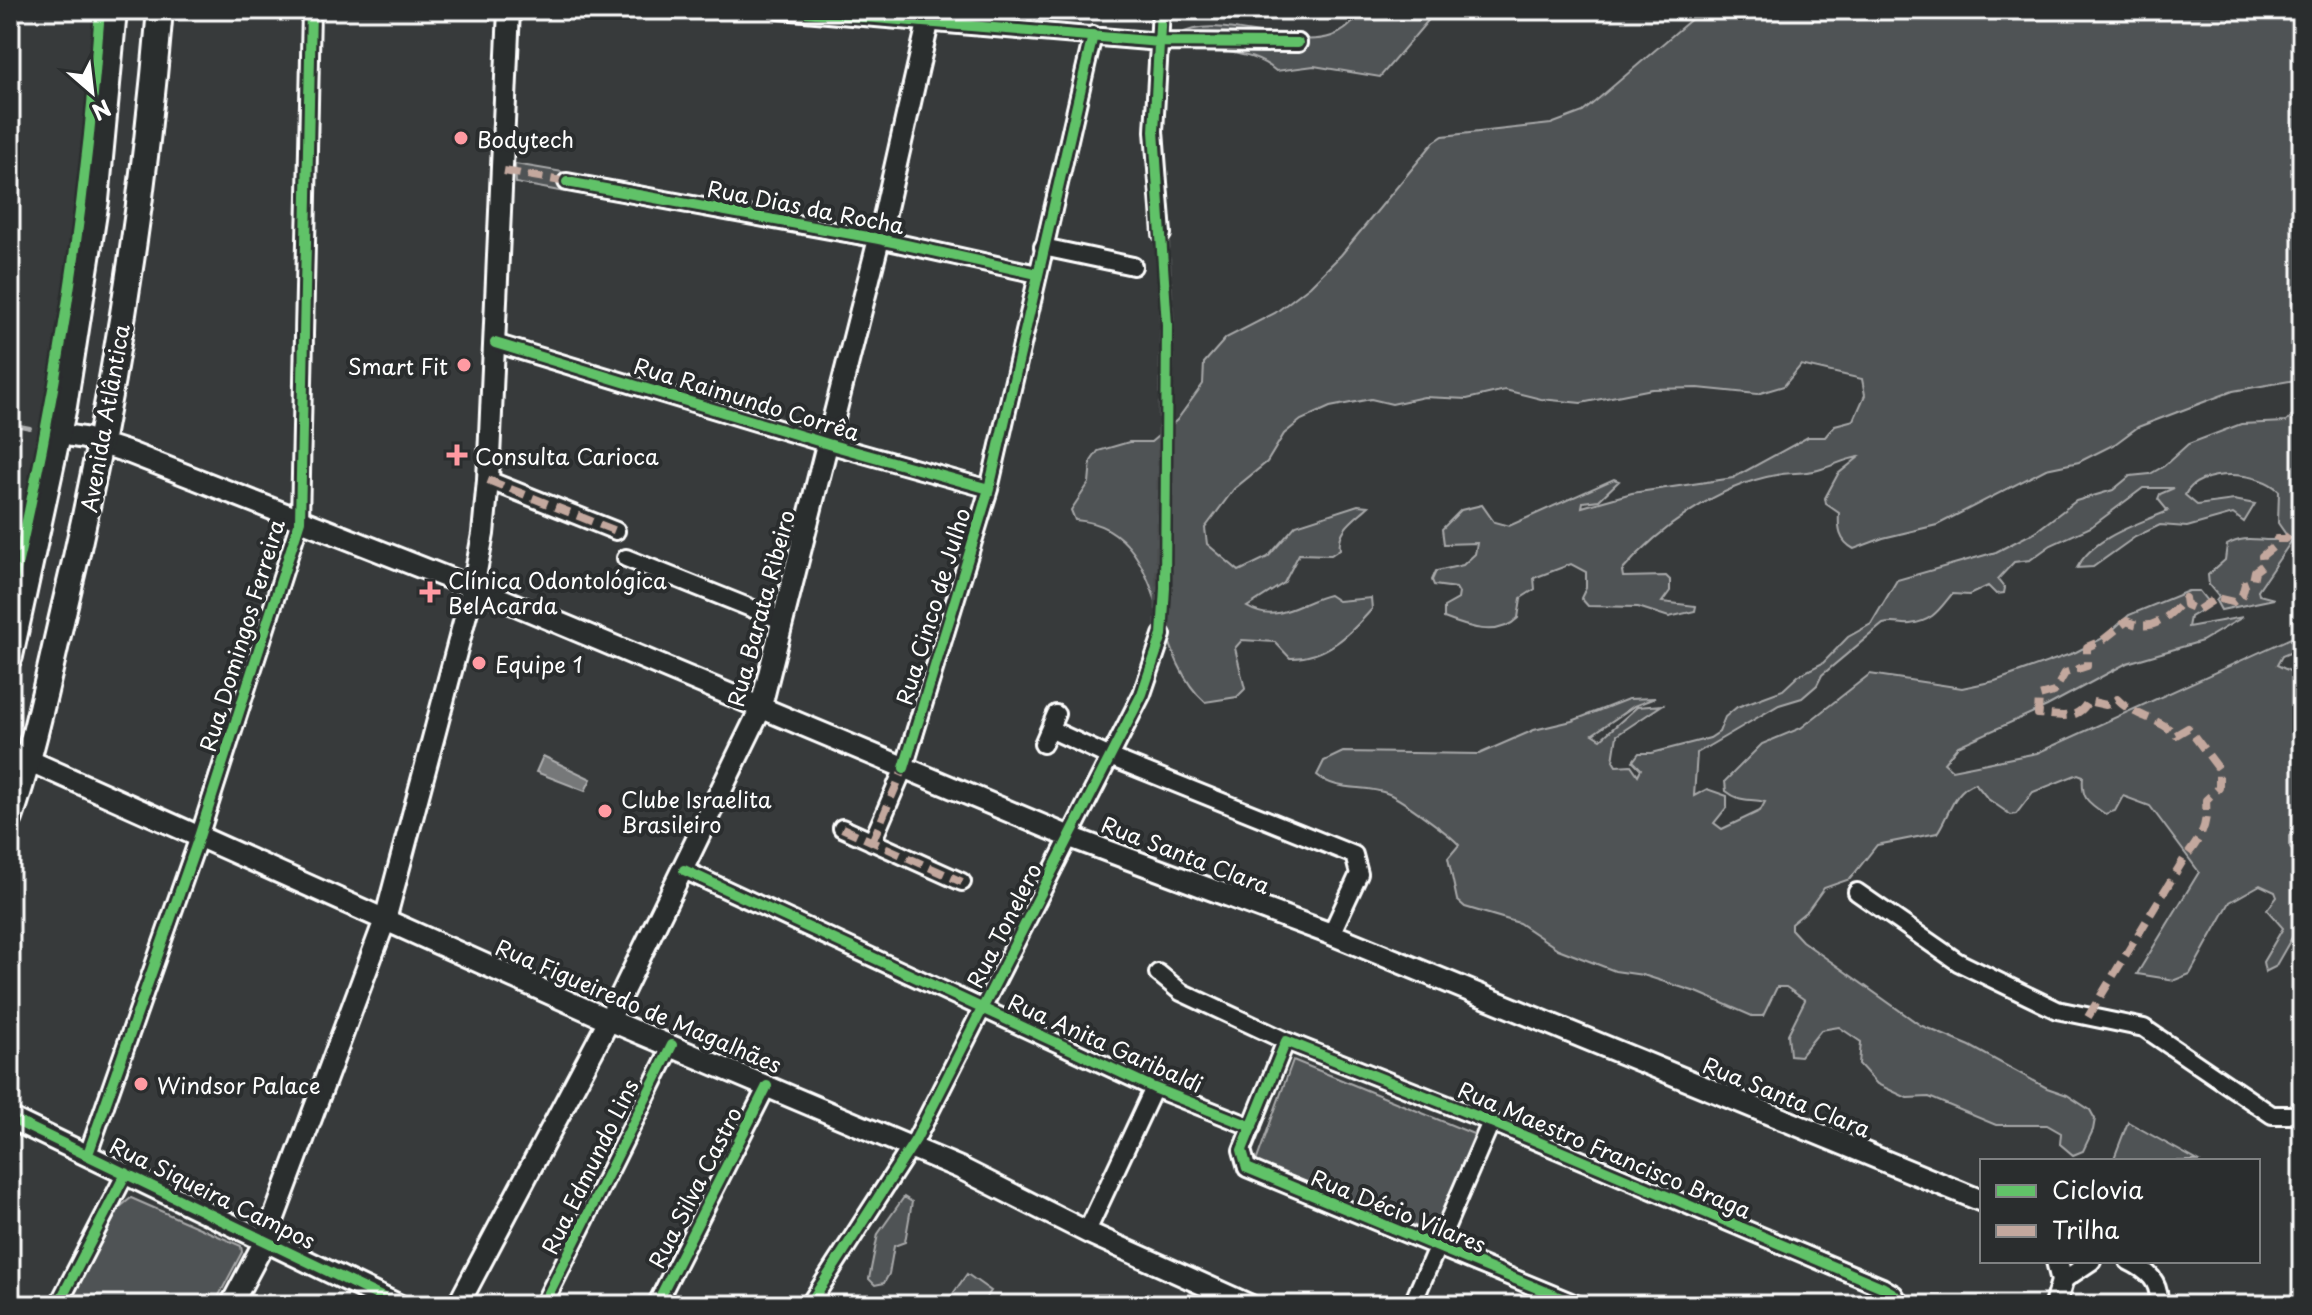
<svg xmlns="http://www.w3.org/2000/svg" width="2312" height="1315" font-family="'Playpen Sans',sans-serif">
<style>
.green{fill:#505354;stroke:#a8a9aa;stroke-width:2}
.water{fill:#767879;stroke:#adaeaf;stroke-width:2}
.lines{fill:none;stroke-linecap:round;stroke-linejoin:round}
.stream{stroke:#adaeaf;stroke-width:4}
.minor-tunnel{stroke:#4b4e4f;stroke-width:16;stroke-dasharray:16 8;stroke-linecap:butt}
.minor-casing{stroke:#fff;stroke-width:22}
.major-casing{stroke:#fff;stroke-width:26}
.highway-casing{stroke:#fff;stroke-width:30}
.minor{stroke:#2a2d2e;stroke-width:16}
.major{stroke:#2a2d2e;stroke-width:20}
.highway{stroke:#2a2d2e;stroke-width:24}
.quiet{stroke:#c3a89e;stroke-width:8;stroke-dasharray:16 8;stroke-linecap:butt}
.cycleway-casing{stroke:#2a2d2e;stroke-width:15}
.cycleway{stroke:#61c268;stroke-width:10}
.poi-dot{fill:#ff9aa2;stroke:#2a2d2e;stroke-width:3}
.labels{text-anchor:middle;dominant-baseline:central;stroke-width:8;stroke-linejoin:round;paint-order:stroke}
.poi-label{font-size:22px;fill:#fff;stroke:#2a2d2e;text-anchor:start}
.street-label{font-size:22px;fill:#fff;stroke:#2a2d2e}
</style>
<rect width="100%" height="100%" fill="#373a3b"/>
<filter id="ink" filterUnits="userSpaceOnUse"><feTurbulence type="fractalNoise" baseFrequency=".0125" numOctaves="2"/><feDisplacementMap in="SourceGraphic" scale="16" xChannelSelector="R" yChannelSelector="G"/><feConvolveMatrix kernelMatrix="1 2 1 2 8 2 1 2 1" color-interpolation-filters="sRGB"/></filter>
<g filter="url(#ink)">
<path class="green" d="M1366 10H1437L1380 77 1314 66 1276 71C1248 46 1209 57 1178 35 1218 11 1289 51 1332 36 1346 32 1355 19 1366 10Z
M1702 10H2302V387L2295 380 2233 391 2138 427 2115 444 2079 462 2046 469 1937 525 1883 538 1854 549C1839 541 1838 529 1839 513L1826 504 1825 498 1838 474 1859 457C1844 459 1833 466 1818 470 1805 474 1790 472 1776 475 1719 485 1659 528 1622 571L1623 577 1666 576 1670 580V591L1662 602 1696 606 1695 611 1669 617 1638 607 1588 606 1581 598 1586 588V572L1571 564 1534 578 1535 589 1521 598 1518 618C1498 638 1467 627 1444 618V607L1458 599 1459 593 1456 588 1434 585 1432 580 1436 571 1463 565 1475 554 1477 543 1444 544 1442 529 1461 510 1482 505 1494 522 1509 526 1614 479 1619 481 1599 500 1583 502 1582 507 1632 493 1733 478 1808 437H1825L1835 425 1854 420 1865 395 1862 379 1801 365 1784 386 1757 394 1698 388 1652 389 1581 403 1541 399 1505 390 1467 399 1424 397 1392 404 1371 399 1330 407 1301 420 1284 434 1267 462 1234 489 1205 528 1207 544 1239 571 1268 557 1296 525 1358 505 1369 506C1355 519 1337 529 1340 549L1331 555 1299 554 1284 583 1247 607C1278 625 1299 602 1329 595L1338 601 1371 598 1372 609C1350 634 1326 659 1290 658L1275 642 1242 640 1235 648 1245 689 1237 697 1205 702C1148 653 1169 527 1075 520L1071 510 1089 483 1091 461 1098 451 1129 442H1151L1177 420 1203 384 1204 363 1226 338 1275 313 1310 286 1341 255 1434 142 1443 136 1551 124 1583 112Z
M515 164 569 173 565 192 516 183Z
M2302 406V488L2295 536 2258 590 2259 595 2274 599 2221 610 2216 601 2219 597 2209 585 2208 575 2225 560 2227 545C2250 531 2268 547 2287 536L2278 523 2279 491C2260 471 2198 467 2185 495L2197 505 2234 500 2255 504 2244 522 2233 514 2187 527 2160 525 2135 537 2093 567 2077 568C2093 537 2138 524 2168 511L2158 499 2160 494 2174 488H2143L2091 527 2051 545 2030 560 2014 562 1998 579 2005 588 2004 593 1996 594 1988 586 1969 595 1952 594C1940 608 1934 621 1910 624 1901 625 1894 621 1883 624L1822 675 1817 685 1802 698 1779 705 1697 753 1694 796 1707 789 1727 796V807L1714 823 1722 829 1760 811 1765 802C1749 798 1741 803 1726 791L1725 781 1762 744 1801 728 1870 674 1962 688 1995 681 2076 652 2105 637 2129 615 2188 591H2199L2210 605 2190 617 2188 627 2243 617 2202 641 2127 663 2047 706 1958 746 1944 763 1952 770 2037 753 2302 633V648L2282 656 2277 665 2302 677V828L2290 836V847L2302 865V920L2275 967 2265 972 2263 962 2283 928 2267 910 2277 897 2275 892 2260 885 2230 902 2190 974 2175 980 2137 974 2199 872 2150 806 2123 796 2115 811 2105 814C2087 802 2081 798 2083 776L2078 774 2033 792 2016 814 2011 815 1988 799 1975 783C1953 790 1949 816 1937 833L1877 845 1850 879 1824 888 1808 910 1791 924V929L1802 941 1920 1025 1970 1046 2047 1088 2067 1095 2090 1110 2095 1119 2093 1130 2083 1151 2073 1155 2060 1144 2061 1133 2047 1125H1996L1929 1097 1907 1098 1877 1084 1859 1064 1861 1042 1839 1027 1821 1030 1800 1056 1790 1055 1788 1034 1805 1000 1786 987H1777L1763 1016H1752L1699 993 1643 975 1615 971 1558 949 1519 923 1465 907 1457 900 1448 858 1459 845C1451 835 1401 799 1389 794 1364 784 1338 793 1317 775L1324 761 1343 752 1479 754 1534 730 1572 721 1628 699 1655 698 1634 706 1593 734 1601 739 1637 707 1662 705 1617 735 1613 761 1616 766 1631 765 1638 775 1641 769 1633 761 1639 753H1652L1710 738 1719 732 1725 717 1737 707 1783 690 1799 675 1823 663 1848 637 1871 624 1897 580 1996 552 2035 532 2076 501 2113 490 2130 476 2150 474 2164 466 2188 444 2241 424 2286 422Z
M1293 1060 1476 1135 1433 1233 1256 1162Z
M2128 1122 2198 1161H2113Z
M904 1197 912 1202 905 1242 894 1246 889 1274 884 1283 875 1285 869 1279 878 1234Z
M131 1198 241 1246 242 1252 214 1305H68L120 1207Z
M967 1274 991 1291 981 1305H945Z"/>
<path class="water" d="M543 756 591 779 585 791 536 772Z"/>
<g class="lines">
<path class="stream" d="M10 424 30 428"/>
<path class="minor-tunnel" d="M1162 234 1167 325 1162 635"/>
<g class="minor-casing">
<path id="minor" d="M780 10 1160 42 1298 43
M1161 10 1154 131 1162 234
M567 182 879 239 1037 274
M1043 247 1133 266
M495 343 828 444 989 489
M488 480 616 531
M626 558 783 621
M1050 729 1110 757 1354 855 1359 874 1331 934
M1043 744 1056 714
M842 828 962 882
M872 842 904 768 989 489 1093 35
M684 870 1154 1088 1252 1127
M1857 892 1958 962 2057 1010 2144 1028 2272 1115H2302
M1158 973 1181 992 1286 1041 1491 1122 1882 1287 1894 1294 1901 1305
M1286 1041 1242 1150 1247 1168 1578 1305
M88 1154 199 837 300 521 311 10
M1087 1231 1154 1088
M2128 1261C2147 1270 2162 1282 2158 1305
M2062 1281 2092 1261
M58 1305 126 1173
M543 1305 672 1045
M656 1305 767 1086
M809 1305 916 1139 1142 694 1162 635
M1206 1305 1212 1289
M1412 1305 1491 1122"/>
</g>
<g class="major-casing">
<path id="major" d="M59 434 84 438 130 453 504 600 1070 837 1331 934 1982 1201
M10 752 609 1020 960 1168 1091 1234 1249 1305
M10 1118 398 1305
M231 1305 266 1239 385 920 473 588 483 534 488 480 509 10
M458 1305 609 1020 760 710 879 239 931 10
M2055 1305 2062 1281 2057 1261"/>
</g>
<g class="highway-casing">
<path id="highway" d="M10 656 64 406 96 200 114 10
M10 818C33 751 47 682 63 613 111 414 143 214 160 10"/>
</g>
<use href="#minor" class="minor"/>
<use href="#major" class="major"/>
<use href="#highway" class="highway"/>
<path class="quiet" d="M504 171 567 182
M488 480 616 531
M842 828 962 882
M872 842 904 768
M2088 1017 2184 859C2201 838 2208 827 2206 800L2219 788V769L2188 728 2176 735C2159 717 2133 717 2117 699L2106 705 2088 701C2078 722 2058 715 2038 714L2039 696 2054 692 2065 673 2087 666V647L2103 640 2127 621C2152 634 2169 617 2185 598L2186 605 2198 610 2216 598 2233 602 2242 595 2245 584 2253 581 2255 571 2263 565 2262 556 2273 547 2277 539H2286L2302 520"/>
<g class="cycleway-casing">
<path id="cycleway" d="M780 10 1160 42 1298 43
M567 182 879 239 1037 274
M495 343 828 444 989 489
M10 596C56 403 86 208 100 10
M904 768 989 489 1093 35
M684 870 1154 1088 1252 1127
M10 1118 398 1305
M88 1154 199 837 300 521 311 10
M58 1305 126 1173
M543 1305 672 1045
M656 1305 767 1086
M809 1305 916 1139 1142 694 1162 635 1165 588 1167 325 1154 131 1161 10
M1578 1305 1247 1168 1242 1150 1286 1041 1491 1122 1882 1287 1894 1294 1901 1305"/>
</g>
<use href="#cycleway" class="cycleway"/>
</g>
</g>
<g class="poi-dot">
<circle cx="461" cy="138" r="8"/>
<circle cx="464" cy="365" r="8"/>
<path d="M453 443h8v8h8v8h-8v8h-8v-8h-8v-8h8z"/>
<path d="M426 580h8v8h8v8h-8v8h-8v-8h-8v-8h8z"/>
<circle cx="479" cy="663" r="8"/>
<circle cx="605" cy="811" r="8"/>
<circle cx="141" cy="1084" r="8"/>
</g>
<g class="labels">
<g class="poi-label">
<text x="477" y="138">Bodytech</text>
<text x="448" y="365" text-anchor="end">Smart Fit</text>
<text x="475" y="455">Consulta Carioca</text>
<text x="448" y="579">Clínica Odontológica<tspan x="448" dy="25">BelAcarda</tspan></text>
<text x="495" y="663">Equipe 1</text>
<text x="621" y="798">Clube Israelita<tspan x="621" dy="25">Brasileiro</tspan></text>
<text x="157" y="1084">Windsor Palace</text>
</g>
<g class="street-label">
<text transform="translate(806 206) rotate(11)">Rua Dias da Rocha</text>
<text transform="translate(747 398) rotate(17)">Rua Raimundo Corrêa</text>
<text transform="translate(104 418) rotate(-80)">Avenida Atlântica</text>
<text transform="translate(932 606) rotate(-73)">Rua Cinco de Julho</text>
<text transform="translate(760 608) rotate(-75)">Rua Barata Ribeiro</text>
<text transform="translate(241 635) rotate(-73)">Rua Domingos Ferreira</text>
<text transform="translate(1186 854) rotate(21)">Rua Santa Clara</text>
<text transform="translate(1003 925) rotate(-63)">Rua Tonelero</text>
<text transform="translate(639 1005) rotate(23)">Rua Figueiredo de Magalhães</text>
<text transform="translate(1106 1042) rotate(24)">Rua Anita Garibaldi</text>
<text transform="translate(1787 1096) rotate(22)">Rua Santa Clara</text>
<text transform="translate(1605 1149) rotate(23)">Rua Maestro Francisco Braga</text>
<text transform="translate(589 1166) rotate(-64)">Rua Edmundo Lins</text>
<text transform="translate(694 1187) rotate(-63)">Rua Silva Castro</text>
<text transform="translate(213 1192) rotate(26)">Rua Siqueira Campos</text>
<text transform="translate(1399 1210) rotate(22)">Rua Décio Vilares</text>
</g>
</g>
<rect width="2312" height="1315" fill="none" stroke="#2a2d2e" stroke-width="40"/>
<rect x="20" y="20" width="2272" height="1275" fill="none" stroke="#fff" stroke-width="3" filter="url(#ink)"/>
<rect x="1980" y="1159" width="280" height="104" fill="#2a2d2e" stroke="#7f8182" stroke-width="2"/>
<rect x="1996" y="1185" width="40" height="12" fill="#61c268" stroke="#7f8182" stroke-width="2"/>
<text x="2052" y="1199" font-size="24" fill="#ffffff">Ciclovia</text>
<rect x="1996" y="1225" width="40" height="12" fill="#c3a89e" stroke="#7f8182" stroke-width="2"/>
<text x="2052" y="1239" font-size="24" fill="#ffffff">Trilha</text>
<g transform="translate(92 92) rotate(152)" stroke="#2a2d2e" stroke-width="6" paint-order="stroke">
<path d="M0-6L14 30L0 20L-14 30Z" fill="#ffffff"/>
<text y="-12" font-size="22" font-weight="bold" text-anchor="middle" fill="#ffffff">N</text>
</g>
</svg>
